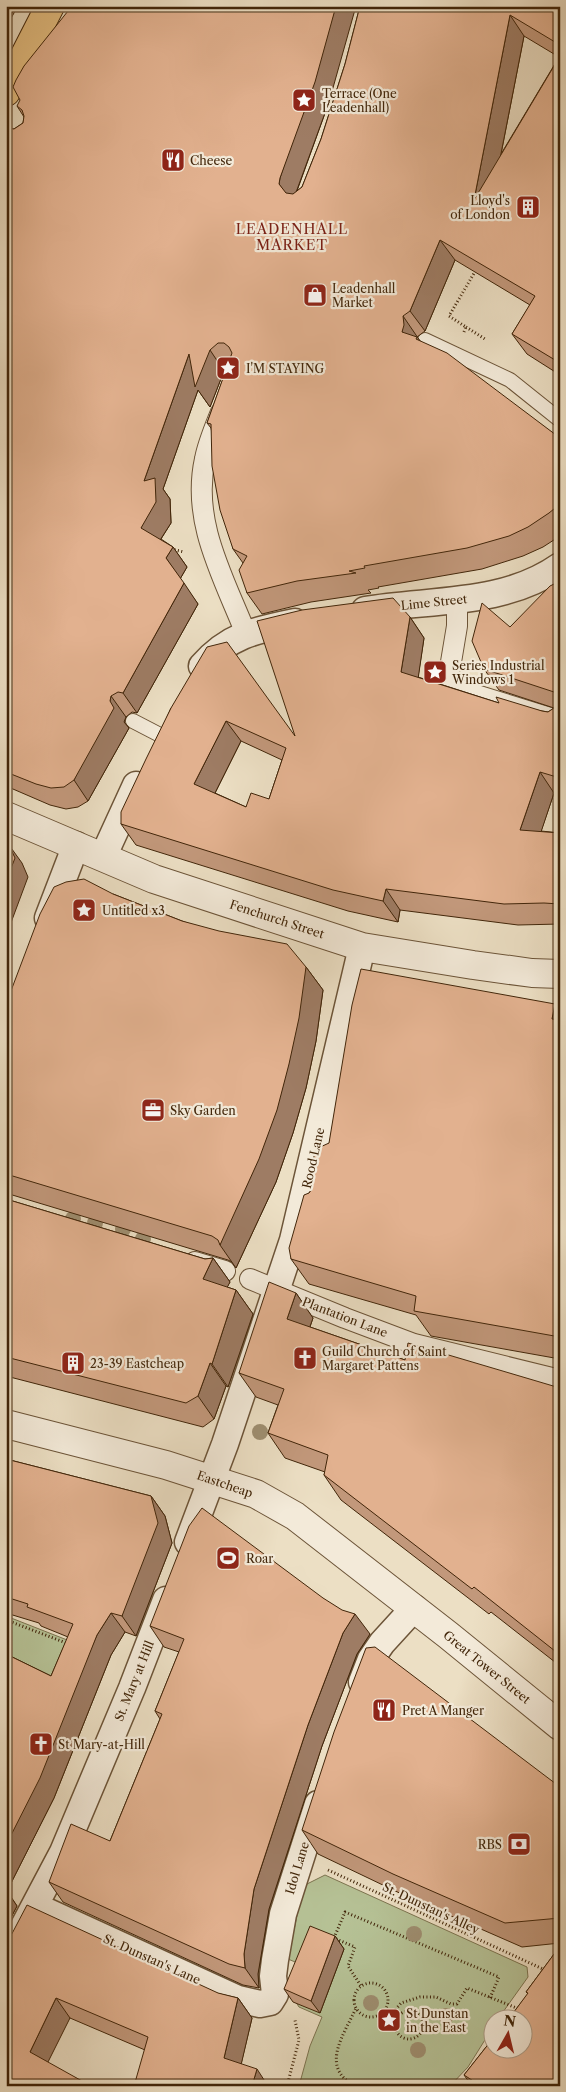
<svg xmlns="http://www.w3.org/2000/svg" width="566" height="2092" font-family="'Libre Caslon Text',serif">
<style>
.green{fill:#b6c296;stroke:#7c7450}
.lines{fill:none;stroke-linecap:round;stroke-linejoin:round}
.service-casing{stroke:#6c5438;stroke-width:16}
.pedestrian-casing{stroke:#6c5438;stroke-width:22}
.minor-casing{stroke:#6c5438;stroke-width:29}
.tertiary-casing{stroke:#6c5438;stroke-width:30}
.primary-casing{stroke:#412509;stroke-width:30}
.path{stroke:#412509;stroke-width:3;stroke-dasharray:1 2.5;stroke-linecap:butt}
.service{stroke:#f3ead9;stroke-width:14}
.pedestrian{stroke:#f3ead9;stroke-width:20}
.minor{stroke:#f3ead9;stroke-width:26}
.tertiary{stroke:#f3ead9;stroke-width:28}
.primary{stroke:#e6c082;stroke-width:28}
.tree{fill:#9e8e70}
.wall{fill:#c2987b;stroke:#412509;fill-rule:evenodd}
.shaded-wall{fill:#9e7c64;stroke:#412509}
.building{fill:#e2b18f;stroke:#412509;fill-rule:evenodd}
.labels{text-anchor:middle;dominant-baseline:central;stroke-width:4.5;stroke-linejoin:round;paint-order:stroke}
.poi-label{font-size:12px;fill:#412509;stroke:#f3ead9;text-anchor:start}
.street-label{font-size:12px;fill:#412509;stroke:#f3ead9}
.neighbourhood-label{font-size:14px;letter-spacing:1px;fill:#7a1f14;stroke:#f3ead9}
</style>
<rect width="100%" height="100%" fill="#ecdfc4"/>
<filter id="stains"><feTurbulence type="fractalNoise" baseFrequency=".004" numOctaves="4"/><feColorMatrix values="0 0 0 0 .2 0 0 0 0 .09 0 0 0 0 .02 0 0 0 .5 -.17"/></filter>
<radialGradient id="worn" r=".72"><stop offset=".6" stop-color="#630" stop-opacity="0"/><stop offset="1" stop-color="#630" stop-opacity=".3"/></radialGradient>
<path class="green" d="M6 1616 85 1647 65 1694 6 1664Z
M325 1875 527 1967 528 1977 498 2019 494 2020 493 2027 468 2067 450 2086H299L310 2046 322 2017 299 2007 292 1996 307 1967 288 1959 303 1886Z"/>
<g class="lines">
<g class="service-casing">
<path id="service" d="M425 340 510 380 560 420
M133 721 160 735"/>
</g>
<g class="pedestrian-casing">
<path id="pedestrian" d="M221 412C215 427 208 443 205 459 191 522 224 578 246 634
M457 599V626L447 686 560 721
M195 1262 225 1271
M250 1279 345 1318 414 1344 560 1380"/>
</g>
<g class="minor-casing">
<path id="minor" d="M365 610C431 599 503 606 560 566
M202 666C229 635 256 630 295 622
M103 857 136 785
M48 918 76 845
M188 1542 225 1444 293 1240 362 947
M362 1682 371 1659 382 1643 414 1608
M35 1906 238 1999 260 2004 270 2002 275 1994 273 1976 275 1960 283 1914 318 1804
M6 1960 63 1852 132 1688 166 1600"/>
</g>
<g class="tertiary-casing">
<path id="tertiary" d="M6 816 154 879 362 947 473 965 532 973 560 974
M6 1424 166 1465 256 1494 295 1516 448 1635 560 1726"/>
</g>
<g class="primary-casing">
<path id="primary" d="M6 92 50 6"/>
</g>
<path class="path" d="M466 327 485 339
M464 332 466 327 449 316 476 270
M171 549 184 552
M6 1620 69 1644
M328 1870 545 1970
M334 1938 345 1912 499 1977 490 1998
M336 1939 355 1947 348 1966 361 1986
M354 2000a17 17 0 1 1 34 0a17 17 0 1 1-34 0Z
M395 2025a14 14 0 1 1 28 0a14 14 0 1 1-28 0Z
M391 2015 401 2003 420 1997H436L451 2004H457L467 1988 519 2009
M287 2086 299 2040 295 2020
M355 2086C319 2067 344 2035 356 2008"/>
<use href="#service" class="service"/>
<use href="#pedestrian" class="pedestrian"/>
<use href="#minor" class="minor"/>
<use href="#tertiary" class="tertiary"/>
<use href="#primary" class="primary"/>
</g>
<g class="tree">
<circle cx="73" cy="1219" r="8"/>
<circle cx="95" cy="1223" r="8"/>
<circle cx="123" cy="1229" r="8"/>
<circle cx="143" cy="1239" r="8"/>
<circle cx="260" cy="1432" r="8"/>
<circle cx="414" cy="1934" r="8"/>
<circle cx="371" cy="2003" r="8"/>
<circle cx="446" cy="2016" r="8"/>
<circle cx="418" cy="2050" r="8"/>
</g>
<path class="wall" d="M360 6H560V375L527 354 512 334 530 305 455 260 425 331 417 337 420 341 560 438V536L543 547 523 556 482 569 378 587 379 588 368 590 371 593 311 602 262 614 247 593 243 563 233 549 211 428 207 423 227 368 224 371 210 407 198 390 163 489 170 499 171 523 161 539 173 547 187 567 180 579 198 604 137 713 132 712 126 717 124 722 129 728 88 801 78 807 66 809 50 805 6 786V129H14L23 123 24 117 17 106 329 102 297 191 302 187 321 139 345 64ZM524 36 559 57 501 154Z
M560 581V794L554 793 541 831 560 833V924L518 925 400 910 398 922 348 911 136 845 121 824 171 708 295 736 410 617 424 638 418 677 499 703 542 711 548 712 554 708 499 690 484 669 510 627ZM241 741 282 760 269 799 246 807 215 793Z
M113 894 182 921 306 967 323 990 316 1041 306 1088 293 1133 276 1182 236 1268 232 1262 228 1260 9 1194H6V1004Z
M560 1011V1359L431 1336 416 1315 309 1284 291 1259 309 1193 312 1189V1185L308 1179 329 1143Z
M6 1199 205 1259 213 1258 230 1282 227 1287 236 1290 253 1314 228 1387 226 1386 214 1419 203 1427 6 1376Z
M296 1293 313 1318 310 1327 405 1360 560 1388V1666L491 1612 489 1614 341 1500 324 1475 325 1472 285 1458 268 1433 278 1405 256 1397 239 1373Z
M6 1459 151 1496 165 1516 172 1543 136 1636 125 1632 111 1655 54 1798 7 1891 17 1906 6 1927V1654L51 1676 68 1637 41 1626 39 1623 6 1613Z
M150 1626 370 1634 357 1654 322 1746 269 1909 258 1974 259 1988 243 1985 63 1902 49 1882 110 1841 160 1719 155 1711 179 1652 164 1647Z
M560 1787V1943L522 1947 410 1898 318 1854 302 1830Z
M335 1936 344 1949 320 2013 293 2002 284 1989Z
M6 1945 238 1998 252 2018 241 2064 145 2050 70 2018 6 2086Z
M560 1946V2086H472L464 2075 528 1994 526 1992Z"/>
<path class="shaded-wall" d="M6 6H18L6 27Z
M336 6H356L329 102 294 198 293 205 279 184 280 178Z
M510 15 524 36 488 220 474 200Z
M440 240 455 260 425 331 410 311Z
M403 316 431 357 402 332Z
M210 350 224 371 210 407 198 390 163 489 170 499 171 523 155 548 141 528 144 481 189 354Z
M173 547 187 567 180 579 166 558Z
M184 583 198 604 137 713 123 693Z
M410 617 424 638 416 693 401 672Z
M111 696 126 717 124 722 129 728 88 801 74 780 110 701Z
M226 721 241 741 209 805 194 784Z
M540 772 554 793 535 850 520 830Z
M9 845 22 863 28 877 6 936V881Z
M386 889 400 910 398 922 383 901Z
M306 967 323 990 316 1041 306 1088 293 1133 276 1182 236 1268 220 1245Z
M555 1004 560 1011V1030L552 1019Z
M213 1258 230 1282 219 1303 203 1279Z
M236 1290 253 1314 228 1387 212 1364Z
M296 1293 313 1318 304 1343 287 1319Z
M210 1363 226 1386 214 1419 198 1396Z
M151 1496 165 1516 172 1543 136 1636 122 1616Z
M111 1613 125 1632 111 1655 54 1798 7 1891 17 1906 6 1927V1845L97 1635Z
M355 1614 370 1634 357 1654 322 1746 269 1909 258 1974 259 1988 245 1968 244 1954 254 1889 308 1725 343 1633Z
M335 1936 344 1949 320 2013 311 2001Z
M56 1998 70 2018 43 2072 30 2052Z
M238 1998 252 2018 238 2078 224 2058Z
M257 2069 268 2086H252Z"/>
<path class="building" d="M72 6H336L315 82 280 178 279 184 286 193 293 194 302 187 321 139 345 64 360 6H560V45L510 15 474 200 560 56V363L512 334 535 296 440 240 410 311 403 316 404 325 402 332 417 337 416 339 447 353 560 438V504L549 513 528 527 509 536 467 548 364 566 365 568 349 571 356 573 297 581 247 593 239 570 247 556 233 549 220 510 212 466 211 424 207 423 232 353 229 347 224 343H218L210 350 195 387 189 354 144 481 155 478 156 502 141 528 173 547 166 558 184 583 123 693 118 692 111 696 110 701 114 708 74 780 64 787 51 788 36 784 6 772V129L8 128 14 129 23 123 24 116 22 110 17 106 20 100 13 87 16 80 24 66Z
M560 581V778L540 772 520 830 560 833V904L544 903 504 904 386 889 383 901 333 890 121 824V812L146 759 171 708 207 647 227 642 295 736 257 621 302 610 393 598 410 617 401 672 499 703 496 697 542 711 548 712 554 708 557 703V697L554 692 484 669 472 641 482 603 510 627 550 586ZM226 721 286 748 269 799 251 793 246 807 194 784Z
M6 844 9 845 15 858 6 881Z
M84 879 113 894 182 921 219 931 287 944 306 967 299 1018 289 1064 277 1110 259 1159 220 1245 218 1240 212 1236 6 1174V1004L40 914 54 887 66 882Z
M361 969 555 1004 552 1019 560 1020V1337L414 1311 416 1296 291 1259 289 1248 304 1195 309 1193 312 1189V1184L308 1179 316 1149 329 1143 352 1005Z
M6 1199 205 1259 213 1258 203 1279 236 1290 212 1364 210 1363 198 1396 186 1403 6 1357Z
M269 1282 296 1293 287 1319 405 1360 408 1343 560 1388V1655L474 1587 472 1589 324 1475 328 1455 268 1433 284 1389 239 1373Z
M6 1459 151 1496 158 1523 122 1616 111 1613 97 1635 40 1778 6 1845V1654L51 1676 73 1624 27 1607 28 1604 6 1597Z
M202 1508 323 1598 342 1610 355 1614 343 1633 308 1725 254 1889 244 1954 245 1968 229 1964 49 1882 71 1824 110 1841 162 1714 155 1711 184 1639 150 1626 189 1526Z
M375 1647 560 1787V1918L505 1923 393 1874 302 1830 334 1732 366 1648Z
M27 1905 218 1993 238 1998 224 2058 257 2069 252 2086H134L148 2037 56 1998 30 2052 91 2086H6V1945Z
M310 1926 335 1936 311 2001 284 1989Z
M560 1946V2086H481L464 2075 494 2037V2050H524V2020H508L528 1993 526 1992Z"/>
<defs>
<g id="sight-square" transform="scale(1.25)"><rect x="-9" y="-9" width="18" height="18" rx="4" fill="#8f2418" stroke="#f3ead9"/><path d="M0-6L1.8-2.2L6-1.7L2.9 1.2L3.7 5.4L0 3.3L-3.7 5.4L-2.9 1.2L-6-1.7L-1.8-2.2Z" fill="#fff"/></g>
<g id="restaurant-square" transform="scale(1.25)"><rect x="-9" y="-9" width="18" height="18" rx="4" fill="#8f2418" stroke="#f3ead9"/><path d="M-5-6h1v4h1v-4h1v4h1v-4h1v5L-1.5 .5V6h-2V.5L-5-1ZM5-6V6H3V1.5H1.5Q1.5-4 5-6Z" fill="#fff"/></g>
<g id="building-square" transform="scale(1.25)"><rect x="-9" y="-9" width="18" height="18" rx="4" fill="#8f2418" stroke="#f3ead9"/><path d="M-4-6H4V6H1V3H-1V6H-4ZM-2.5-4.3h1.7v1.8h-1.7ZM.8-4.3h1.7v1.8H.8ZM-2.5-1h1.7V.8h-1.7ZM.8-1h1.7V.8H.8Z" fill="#fff"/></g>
<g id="shop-square" transform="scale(1.25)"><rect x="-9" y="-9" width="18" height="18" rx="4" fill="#8f2418" stroke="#f3ead9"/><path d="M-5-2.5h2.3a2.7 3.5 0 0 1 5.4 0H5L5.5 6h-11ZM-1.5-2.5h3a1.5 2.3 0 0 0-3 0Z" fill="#fff"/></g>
<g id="office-square" transform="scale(1.25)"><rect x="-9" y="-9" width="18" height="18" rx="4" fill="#8f2418" stroke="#f3ead9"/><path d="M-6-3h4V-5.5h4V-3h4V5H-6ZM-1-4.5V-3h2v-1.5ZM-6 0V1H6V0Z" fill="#fff"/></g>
<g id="church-square" transform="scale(1.25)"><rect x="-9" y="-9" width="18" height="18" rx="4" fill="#8f2418" stroke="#f3ead9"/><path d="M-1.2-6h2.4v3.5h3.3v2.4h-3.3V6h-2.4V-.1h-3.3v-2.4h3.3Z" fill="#fff"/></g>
<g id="stadium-square" transform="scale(1.25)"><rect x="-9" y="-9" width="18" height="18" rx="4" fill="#8f2418" stroke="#f3ead9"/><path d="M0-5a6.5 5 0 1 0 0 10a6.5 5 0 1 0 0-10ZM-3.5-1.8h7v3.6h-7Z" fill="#fff"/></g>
<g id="bank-square" transform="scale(1.25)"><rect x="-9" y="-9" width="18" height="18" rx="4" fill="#8f2418" stroke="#f3ead9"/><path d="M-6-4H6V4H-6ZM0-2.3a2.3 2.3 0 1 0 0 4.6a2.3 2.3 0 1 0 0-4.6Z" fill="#fff"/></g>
</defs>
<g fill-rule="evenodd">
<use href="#sight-square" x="304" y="100"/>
<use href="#restaurant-square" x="173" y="160"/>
<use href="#building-square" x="528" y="207"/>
<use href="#shop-square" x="315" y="295"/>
<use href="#sight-square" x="228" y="368"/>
<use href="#sight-square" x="435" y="672"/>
<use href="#sight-square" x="84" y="910"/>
<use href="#office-square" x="153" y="1110"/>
<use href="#church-square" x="305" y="1358"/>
<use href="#building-square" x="73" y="1363"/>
<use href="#stadium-square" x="228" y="1558"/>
<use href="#restaurant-square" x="384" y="1710"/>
<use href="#church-square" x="41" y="1744"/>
<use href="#bank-square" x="519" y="1844"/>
<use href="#sight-square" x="389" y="2020"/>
</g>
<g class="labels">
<g class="poi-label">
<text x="322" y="93">Terrace (One<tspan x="322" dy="14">Leadenhall)</tspan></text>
<text x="190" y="160">Cheese</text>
<text x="510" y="200" text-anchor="end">Lloyd's<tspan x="510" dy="14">of London</tspan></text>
<text x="332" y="288">Leadenhall<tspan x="332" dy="14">Market</tspan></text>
<text x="246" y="368">I'M STAYING</text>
<text x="452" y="665">Series Industrial<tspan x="452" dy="14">Windows 1</tspan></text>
<text x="102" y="910">Untitled x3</text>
<text x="170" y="1110">Sky Garden</text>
<text x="322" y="1351">Guild Church of Saint<tspan x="322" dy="14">Margaret Pattens</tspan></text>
<text x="90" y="1363">23-39 Eastcheap</text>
<text x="246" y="1558">Roar</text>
<text x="402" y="1710">Pret A Manger</text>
<text x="58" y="1744">St Mary-at-Hill</text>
<text x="502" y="1844" text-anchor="end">RBS</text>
<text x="406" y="2013">St Dunstan<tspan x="406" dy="14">in the East</tspan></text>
</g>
<g class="street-label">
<text transform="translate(434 602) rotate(-6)">Lime Street</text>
<text transform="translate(277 919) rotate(18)">Fenchurch Street</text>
<text transform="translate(313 1158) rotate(-77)">Rood Lane</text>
<text transform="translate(345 1317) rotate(21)">Plantation Lane</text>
<text transform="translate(225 1484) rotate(19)">Eastcheap</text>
<text transform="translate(487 1667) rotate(39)">Great Tower Street</text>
<text transform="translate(134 1681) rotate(-68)">St. Mary at Hill</text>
<text transform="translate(297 1868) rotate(-73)">Idol Lane</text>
<text transform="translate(431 1908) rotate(25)">St. Dunstan's Alley</text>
<text transform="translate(152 1959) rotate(24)">St. Dunstan's Lane</text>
</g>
<g class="neighbourhood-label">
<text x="292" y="229">LEADENHALL<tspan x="292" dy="16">MARKET</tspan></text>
</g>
</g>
<rect width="566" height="2092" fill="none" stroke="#ecdfc4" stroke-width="25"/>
<rect x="8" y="8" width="551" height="2077" fill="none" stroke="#412509" stroke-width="2.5"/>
<rect x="12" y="12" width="541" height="2067" fill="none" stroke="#412509"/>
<g transform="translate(508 2034) rotate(8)"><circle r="24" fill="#f3ead9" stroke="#ac9b86"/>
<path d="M0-4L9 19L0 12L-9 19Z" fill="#8f2418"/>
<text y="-8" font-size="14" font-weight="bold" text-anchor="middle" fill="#412509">N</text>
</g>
<rect width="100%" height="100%" filter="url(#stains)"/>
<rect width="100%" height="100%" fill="url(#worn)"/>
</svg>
